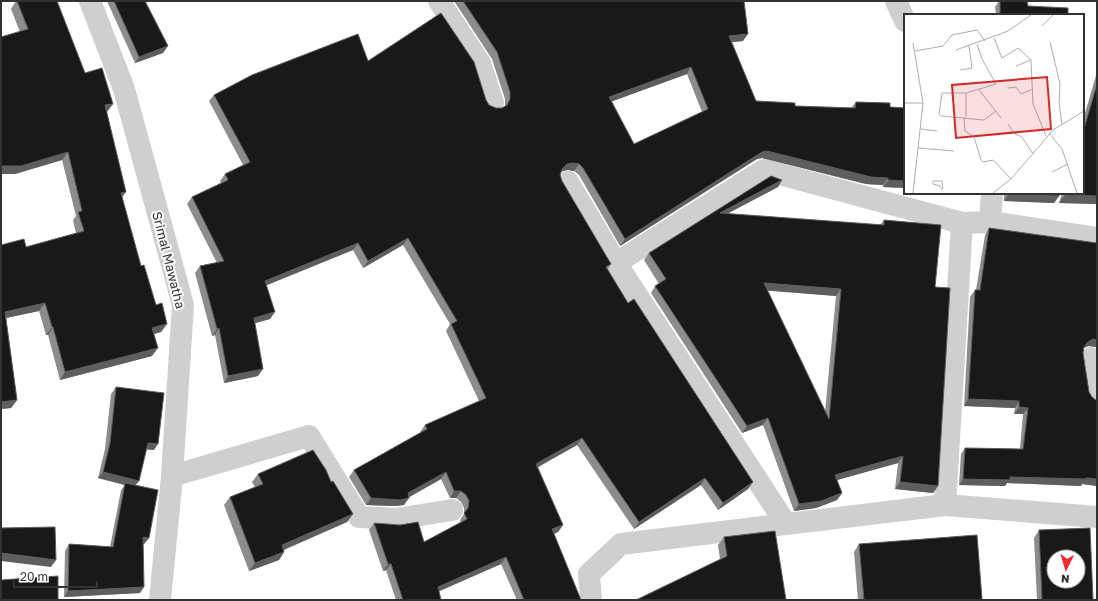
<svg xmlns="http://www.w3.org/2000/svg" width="1098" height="601" font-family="'Golos Text',sans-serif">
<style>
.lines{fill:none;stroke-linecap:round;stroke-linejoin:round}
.minor{stroke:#cfcfcf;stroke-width:22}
.wall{fill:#8c8c8c;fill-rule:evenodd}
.shaded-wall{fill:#5e5e5e}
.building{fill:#191919;stroke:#5e5e5e;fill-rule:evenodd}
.labels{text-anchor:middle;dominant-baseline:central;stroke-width:4;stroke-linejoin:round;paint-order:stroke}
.street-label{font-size:13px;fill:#323232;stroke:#fff}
.inset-road{fill:none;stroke:#adadad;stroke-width:1}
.view{fill:#d62828;fill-opacity:0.15;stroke:#d62828;stroke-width:2}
.inset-edge{fill:none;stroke:#323232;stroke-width:2}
</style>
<rect width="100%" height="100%" fill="#fff"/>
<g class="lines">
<path class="minor" d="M90 1 124 89 183 305 172 476 160 600
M439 1 480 63 493 103
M896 1 905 21
M568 182 616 263 786 524
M990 222 992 193
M616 263 764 170 962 223 990 222 1097 238
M1091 358 1097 396
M172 476 309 436 359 517 396 519 452 510
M945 505 962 223
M591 600 589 574 621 544 945 505 1097 517"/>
</g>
<path class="wall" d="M16 1 85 73 107 112 122 198 141 266 156 305 167 324 161 332 154 334 152 356 60 380 48 335H46L39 311 6 318 17 400 11 408 1 409V245L26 247 76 233 73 220 76 216 62 160 15 174 20 32 11 9Z
M107 1H145L163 53 135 63Z
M454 1H744L743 41 732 42 756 101 795 106 851 108 856 102 890 107 905 108V188L883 187V185L866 184 762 158 757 159 620 246 579 175 574 171 568 170 561 172 560 175 562 181 611 264 608 269 628 303 753 482 748 489 718 510 701 485 634 529 577 445 538 467 563 525 558 532 554 534 581 600H517L501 564 439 591 441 600H396L386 570 383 571 369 530 374 523 424 542 461 523 460 520 464 514V508L461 502 456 498H450L441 479 409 497 404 505 395 506 366 505 349 477 354 470 420 433V432L425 425 479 401 446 331 450 324 403 245 363 268 353 250 266 285 270 319 255 323 258 376 224 383 215 335 212 336 195 273 200 266 217 263 187 204 192 197 221 183 220 181 225 174 243 165 209 101 214 95 368 61 486 100 489 105 496 108H502L505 106V99L492 59ZM687 74 702 112 634 144 612 101Z
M999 1H1027L1028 6 1068 15H996L995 7Z
M1097 72V204L1059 203 1062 193H1083V120Z
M782 180 778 187 727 214 880 225 884 220 935 287 938 486 933 493 895 489 898 463 837 480 842 493 837 500 816 508 794 511 763 425 742 433 651 293 655 286 659 284 644 260 649 253ZM767 290 836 296 825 412Z
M1004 193H1059V196L1054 203 1004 201Z
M989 228 1097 243V347H1096L1089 346 1084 348 1083 353 1089 392 1092 397 1097 401V486L1082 484 1081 486 1007 483 1005 486 959 485 961 454 965 448 1020 449 1023 414H1014L1015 408 964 406 970 297 975 290H976L985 235Z
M116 387 154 450 146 449 139 481 135 485 149 538 144 544H143L140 593 64 597 65 551 69 544 110 547 121 490 125 485 98 478 105 449 111 394Z
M258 474 331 482 353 514 347 522 284 550V552L279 560 249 571 224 505 230 497 255 487 252 482Z
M1039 530 1093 600H1037L1034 538Z
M775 531 720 559 718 545 724 537Z
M859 544 982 599V600H858L854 552Z"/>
<path class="shaded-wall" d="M748 34 743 41 724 43 729 36Z
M168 46 163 53 135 63 139 57Z
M691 67 687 74 605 104 609 97Z
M113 104 107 112 105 105Z
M767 151 888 178 883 185 866 184 762 158 757 159 620 246 625 239 762 152Z
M68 152 62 160 15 174H1V166Z
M573 163 579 164 574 171 568 170 562 171 557 176 562 169 567 164Z
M782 180 778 187 715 220 720 213Z
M888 180 905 181V188L883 187Z
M126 192 120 200 121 193Z
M1009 194 1059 196 1054 203 1004 201Z
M1065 195 1097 196V204L1059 203Z
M408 238 403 245 363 268 368 261Z
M358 243 353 250 260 288 265 281Z
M764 283 841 289 836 296 759 290Z
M45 303 39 311 1 319 5 312Z
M275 312 270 319 249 325 254 318Z
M167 324 161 332 146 336 152 328Z
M52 327H53L48 335H46Z
M219 328 215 335 212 336 217 329Z
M1093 339 1097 340V345L1096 347 1089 346 1083 348 1080 353 1088 342Z
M158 348 152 356 60 380 65 372Z
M263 369 258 376 224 383 228 376Z
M968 399 1019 401 1015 408 964 406Z
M17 400 11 408 1 409V402Z
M1019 407 1028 408 1023 414H1014Z
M768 418 763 425 742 433 747 426Z
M582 438 577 445 531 471 536 464Z
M148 443 158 444 154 450 143 449Z
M903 456 898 463 830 482 835 475Z
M103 472 139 481 134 487 125 483V485L98 478Z
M446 472 441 479 406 499 409 498 404 505 395 506 366 505 371 498 408 493Z
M1010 477 1086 478 1097 479V486L1082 484 1081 486 1007 483 1005 486 959 485 963 479Z
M705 478 701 485 634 529 639 522Z
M753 482 748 489 718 510 723 503Z
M900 482 938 486 933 493 895 489Z
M454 491H461L456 498H450Z
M842 493 837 500 816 508 794 511 799 504Z
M353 514 347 522 276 553 282 545Z
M563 525 558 532 547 536 552 529Z
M143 537 149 538 144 544 139 543Z
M284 552 279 560 249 571 255 563Z
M1 553 56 560 51 567 1 561Z
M506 557 501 564 433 594 438 587Z
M388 564H391L386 570 383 571Z
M144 587 140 593 64 597 68 591Z"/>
<path class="building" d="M17 1H57L85 73 102 68 113 104 105 105 126 192 121 193 141 266 144 265 156 305 162 303 167 324 152 328 158 348 65 372 53 327H52L45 303 5 312 17 400 1 402V245L24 239 26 247 84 231 78 212 82 211 68 152 21 166H1V37L28 29Z
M114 1H145L168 46 139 57Z
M463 1H744L748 34 729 36 756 101 795 103V106L855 108 856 102 890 103V107L905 108V181L888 180V178L871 177 767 151 762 152 625 239 583 168 579 164 573 163 567 164 562 169 560 175 562 181 611 264 606 267 628 303 634 299 753 482 723 503 705 478 639 522 582 438 536 464 563 525 552 529 581 600H524L506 557 438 587 441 600H403L391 564H388L374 523 400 525 418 522 424 542 467 519 464 513 468 508 469 501 466 495 461 491H454L446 472 408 493 409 498 400 500 371 498 354 470 427 429 425 425 486 398 451 324 457 321 408 238 368 261 358 243 265 281 275 312 254 318 263 369 228 376 219 328 217 329 200 266 224 261 192 197 228 180 225 174 250 162 214 95 252 75 358 34 368 61 441 13 474 62 486 100 489 105 496 108H502L507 105 510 99V92L497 52ZM691 67 708 109 634 144 609 97Z
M1000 1H1027L1028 6 1068 8V15H1000Z
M1097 84V196L1065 195V193H1083V132Z
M771 176 782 180 720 213 884 225V220L941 225 935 287 950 288 938 486 900 482 903 456 835 475 842 493 821 501 799 504 768 418 747 426 655 286 666 279 649 253ZM764 283 841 289 829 419Z
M1009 193H1059V196L1009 194Z
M989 228 1097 243V340L1093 339 1088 342 1084 347 1083 353 1089 392 1092 397 1097 401V479L1086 478V479L1010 477V480L963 479 965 448 1023 449 1028 408 1019 407V401L968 399 975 290H980Z
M116 387 164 393 158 444 148 443 139 481 103 472 110 443Z
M313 450 326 470 331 482 333 481 353 514 282 545 284 552 255 563 230 497 263 484 258 474Z
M125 483 158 490 149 538 143 537 144 587 68 591 69 544 113 547Z
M55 527 56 560 1 553V528Z
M1090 528 1093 600H1042L1039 530ZM1054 557H1078V581H1054Z
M775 531 786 600H636L727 556 724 537Z
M977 535 982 599 973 600H864L859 544Z
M58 576V600H1V580Z"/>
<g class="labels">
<g class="street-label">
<text transform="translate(169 260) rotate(76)">Srimal Mawatha</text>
</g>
</g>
<g transform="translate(904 14)">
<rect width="180" height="180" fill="#fff"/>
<path class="inset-road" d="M138 12 149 1M90 24 98 44 114 34 127 46 129 90 142 122M146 28 156 70 155 89 158 110M9 29 19 89 9 179M73 30 78 45 92 70 62 79H38L35 100 37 102 80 106 92 97M52 36 104 17 127 1M11 37 39 32 48 21 73 16 81 27M112 52 127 46M56 56 68 54 65 32M104 74 112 73 117 80 129 75M75 76 97 104M48 79 50 92M62 79V103M0 89H19M60 103 61 117 70 123 77 146 79 148 89 146 107 165M104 110 111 120 118 123 129 140M17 115 33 117M145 119 158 135 173 179M14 134 50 137M148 158 164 150M38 176 36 172 29 170V167H38L39 175M89 179 107 165 149 116 180 97"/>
<path class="view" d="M143 63 147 115 52 124 48 71Z"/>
<rect width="180" height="180" class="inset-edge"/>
</g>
<rect width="1098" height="601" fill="none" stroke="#323232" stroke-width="4"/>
<g transform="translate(1066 569) rotate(185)"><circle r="19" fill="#ffffff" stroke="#adadad"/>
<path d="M0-3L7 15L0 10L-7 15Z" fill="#f72632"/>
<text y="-6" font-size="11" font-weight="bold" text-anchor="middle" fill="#323232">N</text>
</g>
<path d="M14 581v6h83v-6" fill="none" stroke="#323232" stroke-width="2"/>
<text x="20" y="581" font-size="12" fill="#323232" stroke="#ffffff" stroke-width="3" paint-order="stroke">20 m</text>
</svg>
